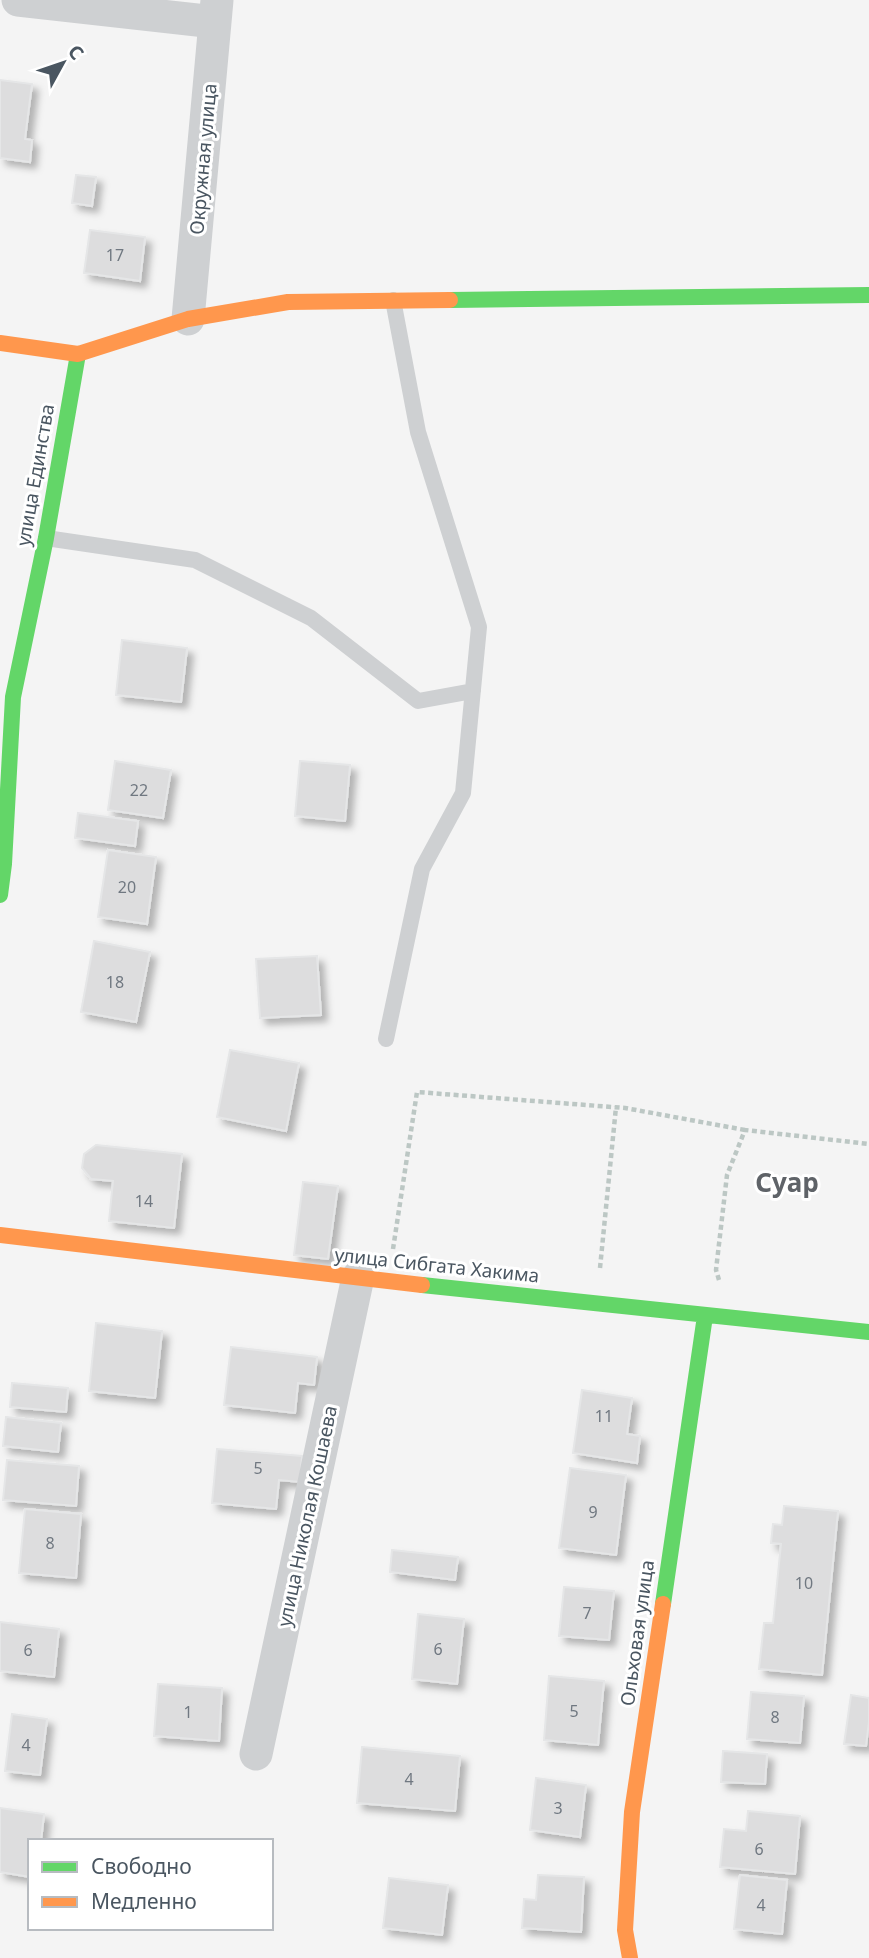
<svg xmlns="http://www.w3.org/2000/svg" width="869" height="1958" font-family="'Noto Sans',sans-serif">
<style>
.building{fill:#ddddde;stroke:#e5e6e7;stroke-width:2;filter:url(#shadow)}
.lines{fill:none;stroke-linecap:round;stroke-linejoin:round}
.path{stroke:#bcc7c4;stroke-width:4.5;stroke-dasharray:5 3.5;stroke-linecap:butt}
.lane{stroke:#ced0d2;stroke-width:16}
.street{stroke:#ced0d2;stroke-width:33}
.fast{stroke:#63d668;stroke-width:16}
.slow{stroke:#ff974d;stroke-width:16}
.labels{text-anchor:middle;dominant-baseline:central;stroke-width:6;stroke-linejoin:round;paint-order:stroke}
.number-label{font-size:16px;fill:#707881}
.street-label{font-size:19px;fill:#4a5661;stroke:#fff}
.district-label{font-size:26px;font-weight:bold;fill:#5f6368;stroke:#fff}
</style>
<defs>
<filter id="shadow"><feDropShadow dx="6" dy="6" stdDeviation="3.5" flood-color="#0004"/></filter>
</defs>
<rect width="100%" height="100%" fill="#f4f4f4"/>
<path class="building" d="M0 80 32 84 25 139 32 140 30 162 0 158Z
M76 175 96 177 92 206 72 203Z
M90 230 145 237 140 281 84 273Z
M122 640 187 648 181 702 116 695Z
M115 761 171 770 163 818 108 810Z
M300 761 350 765 345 821 295 816Z
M78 813 138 821 135 846 75 838Z
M108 850 156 857 147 924 98 917Z
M94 941 150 952 136 1022 81 1012Z
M317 956 321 1015 260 1018 256 959Z
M230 1050 299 1063 286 1131 217 1117Z
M96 1145 182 1154 174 1228 109 1221 113 1181 91 1179 82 1168 84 1154Z
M303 1182 338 1186 328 1259 294 1255Z
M96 1323 162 1331 155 1398 89 1391Z
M231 1347 317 1357 314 1385 298 1383 295 1413 224 1405Z
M12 1383 68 1388 66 1412 10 1407Z
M582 1390 632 1398 627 1434 640 1436 637 1463 573 1453Z
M6 1417 61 1423 58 1452 3 1446Z
M217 1449 302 1456 300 1482 279 1480 276 1509 212 1503Z
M7 1460 79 1466 76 1506 3 1500Z
M570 1468 626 1475 616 1555 559 1548Z
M784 1506 838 1511 822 1675 759 1669 764 1623H773L781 1544 771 1543 773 1524 782 1525Z
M25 1509 81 1514 76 1578 19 1573Z
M392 1550 458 1557 455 1580 390 1572Z
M564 1587 614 1591 609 1640 559 1636Z
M418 1614 464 1619 457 1684 412 1679Z
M0 1622 59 1629 54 1677 0 1671Z
M549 1676 604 1681 598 1745 544 1740Z
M158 1684 222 1688 219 1741 154 1736Z
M751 1692 804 1696 800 1743 747 1739Z
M851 1695 869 1698V1722L866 1746 844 1744Z
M12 1714 47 1719 40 1775 5 1771Z
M362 1747 460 1756 455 1811 357 1803Z
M723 1751 767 1754 765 1784 721 1782Z
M536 1778 586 1785 580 1837 530 1830Z
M0 1808 44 1814 41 1841H30V1877L0 1872Z
M748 1811 800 1816 795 1874 720 1867 724 1829 746 1831Z
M538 1875 584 1877 581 1932 522 1928 524 1899 536 1900Z
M740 1875 787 1880 782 1934 734 1929Z
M389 1878 448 1885 442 1935 383 1928Z"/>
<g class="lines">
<path class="path" d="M393 1249 417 1092 625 1108 745 1130
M600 1268 616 1107
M719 1280 716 1270 727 1175 745 1130 869 1144"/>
<path class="lane" d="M46 538 195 560 311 618 418 701 473 691
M386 1039 422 869 463 793 479 627 418 432 393 300"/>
<path class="street" d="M18 0 215 22
M188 319 217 0
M256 1754 358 1277"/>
<path class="fast" d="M450 300 869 295
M0 895 4 864 13 697 46 538 78 354
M422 1285 869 1332
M663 1604 705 1316"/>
<path class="slow" d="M0 343 78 354 188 319 288 302 450 300
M0 1235 422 1285
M630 1958 625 1930 632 1812 663 1604"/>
</g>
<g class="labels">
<g class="number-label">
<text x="115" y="255">17</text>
<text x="139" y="790">22</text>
<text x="127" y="887">20</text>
<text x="115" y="982">18</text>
<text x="144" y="1201">14</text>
<text x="604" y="1416">11</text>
<text x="258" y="1468">5</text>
<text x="593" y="1512">9</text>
<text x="50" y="1543">8</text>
<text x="804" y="1583">10</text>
<text x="587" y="1613">7</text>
<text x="438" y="1649">6</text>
<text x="28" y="1650">6</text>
<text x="574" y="1711">5</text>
<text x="188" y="1712">1</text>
<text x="775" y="1717">8</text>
<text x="26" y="1745">4</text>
<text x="409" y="1779">4</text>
<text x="558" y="1808">3</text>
<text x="759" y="1849">6</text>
<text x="761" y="1905">4</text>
</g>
<g class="street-label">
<text transform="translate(203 159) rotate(-85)">Окружная улица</text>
<text transform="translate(35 475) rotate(-80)">улица Единства</text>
<text transform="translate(437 1265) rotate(6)">улица Сибгата Хакима</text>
<text transform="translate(307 1516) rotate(-78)">улица Николая Кошаева</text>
<text transform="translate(637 1633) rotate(-82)">Ольховая улица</text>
</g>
<g class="district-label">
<text x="787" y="1182">Суар</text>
</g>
</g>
<rect x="28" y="1839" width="245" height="91" fill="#ffffff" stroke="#b7bbc0" stroke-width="2"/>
<rect x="42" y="1862" width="35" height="10" fill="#63d668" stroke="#b7bbc0" stroke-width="2"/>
<text x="91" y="1874" font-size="21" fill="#4a5661">Свободно</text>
<rect x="42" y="1897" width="35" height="10" fill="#ff974d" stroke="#b7bbc0" stroke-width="2"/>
<text x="91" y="1909" font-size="21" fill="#4a5661">Медленно</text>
<g transform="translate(63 63) rotate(50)" stroke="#ffffff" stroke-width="5" paint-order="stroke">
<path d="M0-5L12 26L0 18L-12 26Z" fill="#4a5661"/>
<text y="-10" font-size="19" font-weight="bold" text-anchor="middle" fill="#4a5661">С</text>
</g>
</svg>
